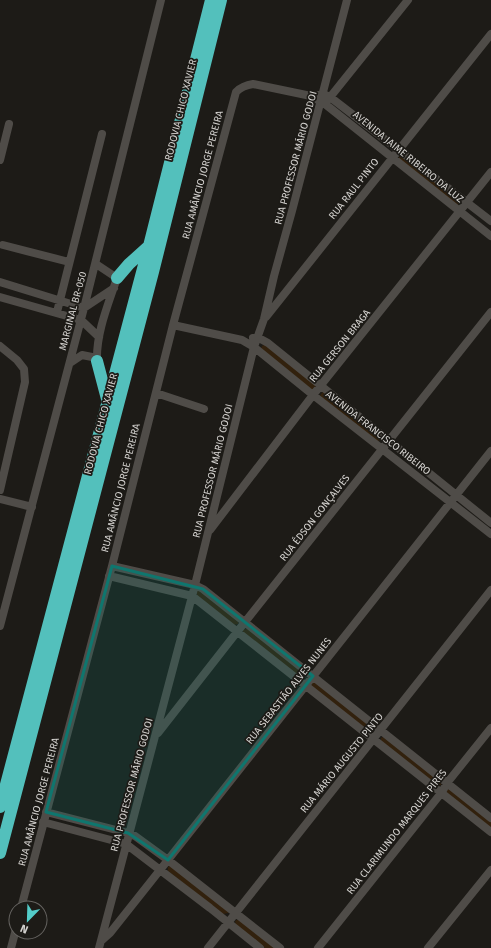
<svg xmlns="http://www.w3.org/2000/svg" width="491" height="948" font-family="'Fira Sans',sans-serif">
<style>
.green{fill:#32210d}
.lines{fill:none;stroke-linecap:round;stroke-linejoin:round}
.minor{stroke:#4f4c48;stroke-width:8}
.highway{stroke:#53c0bc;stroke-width:12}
.marked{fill:#0f766e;fill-opacity:0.2;stroke:#0f766e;stroke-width:3;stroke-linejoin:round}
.labels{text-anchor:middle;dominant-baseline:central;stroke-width:3.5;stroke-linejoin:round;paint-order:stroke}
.street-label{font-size:10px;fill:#d4d2cf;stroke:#1d1b17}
</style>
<rect width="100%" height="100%" fill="#1d1b17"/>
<path class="green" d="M402 156 460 201 459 204 457 205 399 159V157Z
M264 345H266L316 386 313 389H311L261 349 262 346Z
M323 392 325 393 381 438V440L377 441 320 396 321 394Z
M199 590 238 621V624L233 625 197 596V591Z
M246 629H248L304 674V677H300L243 632V630Z
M312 683H316L372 728V730L368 731 311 686Z
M383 737 442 782 441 785H437L381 741V738Z
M449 789 491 820V828L447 793V790Z
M170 866 228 911V913L223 914 168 871V867Z
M237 920H239L276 948H265L236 925 235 921Z"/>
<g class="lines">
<path class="minor" d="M319 95 323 94 330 97 491 221
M327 101 408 0
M0 160 9 124
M3 245 69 262
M96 264 117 278C108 305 96 333 97 361
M0 282 84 308 114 288
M0 297 81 320 99 337
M57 312 102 134
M266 317 491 34
M173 325 242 340 254 347 313 395 491 534
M253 338 257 337 268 343 491 523
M0 346 17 360 24 369 25 382 0 490
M70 363 82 355 92 357 97 361
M156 393 204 409
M0 499 32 507
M210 530 313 395 491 172
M112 566 195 585 203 589 491 818
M109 576 192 596 491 832
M0 626 84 308 161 0
M158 733 237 632 491 312
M46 812 128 833 135 836 168 860 280 948
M43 822 126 844 210 908 260 948
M21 908 112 566 173 325 236 92C241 87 246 85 253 84L311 96 325 104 491 236
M101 941 110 933 160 870 491 451
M11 948 16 929
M99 948 195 585 254 347 264 319 274 276 292 211 347 0
M208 948 491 590
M318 948 442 792 447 783 491 728
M428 948 491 870"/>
<path class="highway" d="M117 278 129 264 149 246
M97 361 107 399
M0 807 149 246 211 0
M0 853 153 272 221 0"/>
</g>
<path class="marked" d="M112 566 203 589 313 676 168 860 128 833 46 812Z"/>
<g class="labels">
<g class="street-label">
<text transform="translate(181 110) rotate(-76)">RODOVIA CHICO XAVIER</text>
<text transform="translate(408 157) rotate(39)">AVENIDA JAIME RIBEIRO DA LUZ</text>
<text transform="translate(296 158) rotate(-75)">RUA PROFESSOR MÁRIO GODOI</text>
<text transform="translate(203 175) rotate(-75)">RUA AMÂNCIO JORGE PEREIRA</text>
<text transform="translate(354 189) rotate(-52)">RUA RAUL PINTO</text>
<text transform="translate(73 311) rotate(-75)">MARGINAL BR-050</text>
<text transform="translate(340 346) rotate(-51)">RUA GERSON BRAGA</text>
<text transform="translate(101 424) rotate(-75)">RODOVIA CHICO XAVIER</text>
<text transform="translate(378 433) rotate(38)">AVENIDA FRANCISCO RIBEIRO</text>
<text transform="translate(213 471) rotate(-76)">RUA PROFESSOR MÁRIO GODOI</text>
<text transform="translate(121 488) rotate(-76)">RUA AMÂNCIO JORGE PEREIRA</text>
<text transform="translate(315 518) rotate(-52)">RUA ÉDSON GONÇALVES</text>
<text transform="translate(289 691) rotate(-52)">RUA SEBASTIÃO ALVES NUNES</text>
<text transform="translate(342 763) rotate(-51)">RUA MÁRIO AUGUSTO PINTO</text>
<text transform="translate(132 785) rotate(-75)">RUA PROFESSOR MÁRIO GODOI</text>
<text transform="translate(39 802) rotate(-75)">RUA AMÂNCIO JORGE PEREIRA</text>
<text transform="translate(397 832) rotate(-52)">RUA CLARIMUNDO MARQUES PIRES</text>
</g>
</g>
<g transform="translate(28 920) rotate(203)"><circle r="19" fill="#1d1b17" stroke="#666461"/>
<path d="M0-3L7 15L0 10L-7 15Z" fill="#53cdc9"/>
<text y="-6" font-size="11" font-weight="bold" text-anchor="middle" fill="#d4d2cf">N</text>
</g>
</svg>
